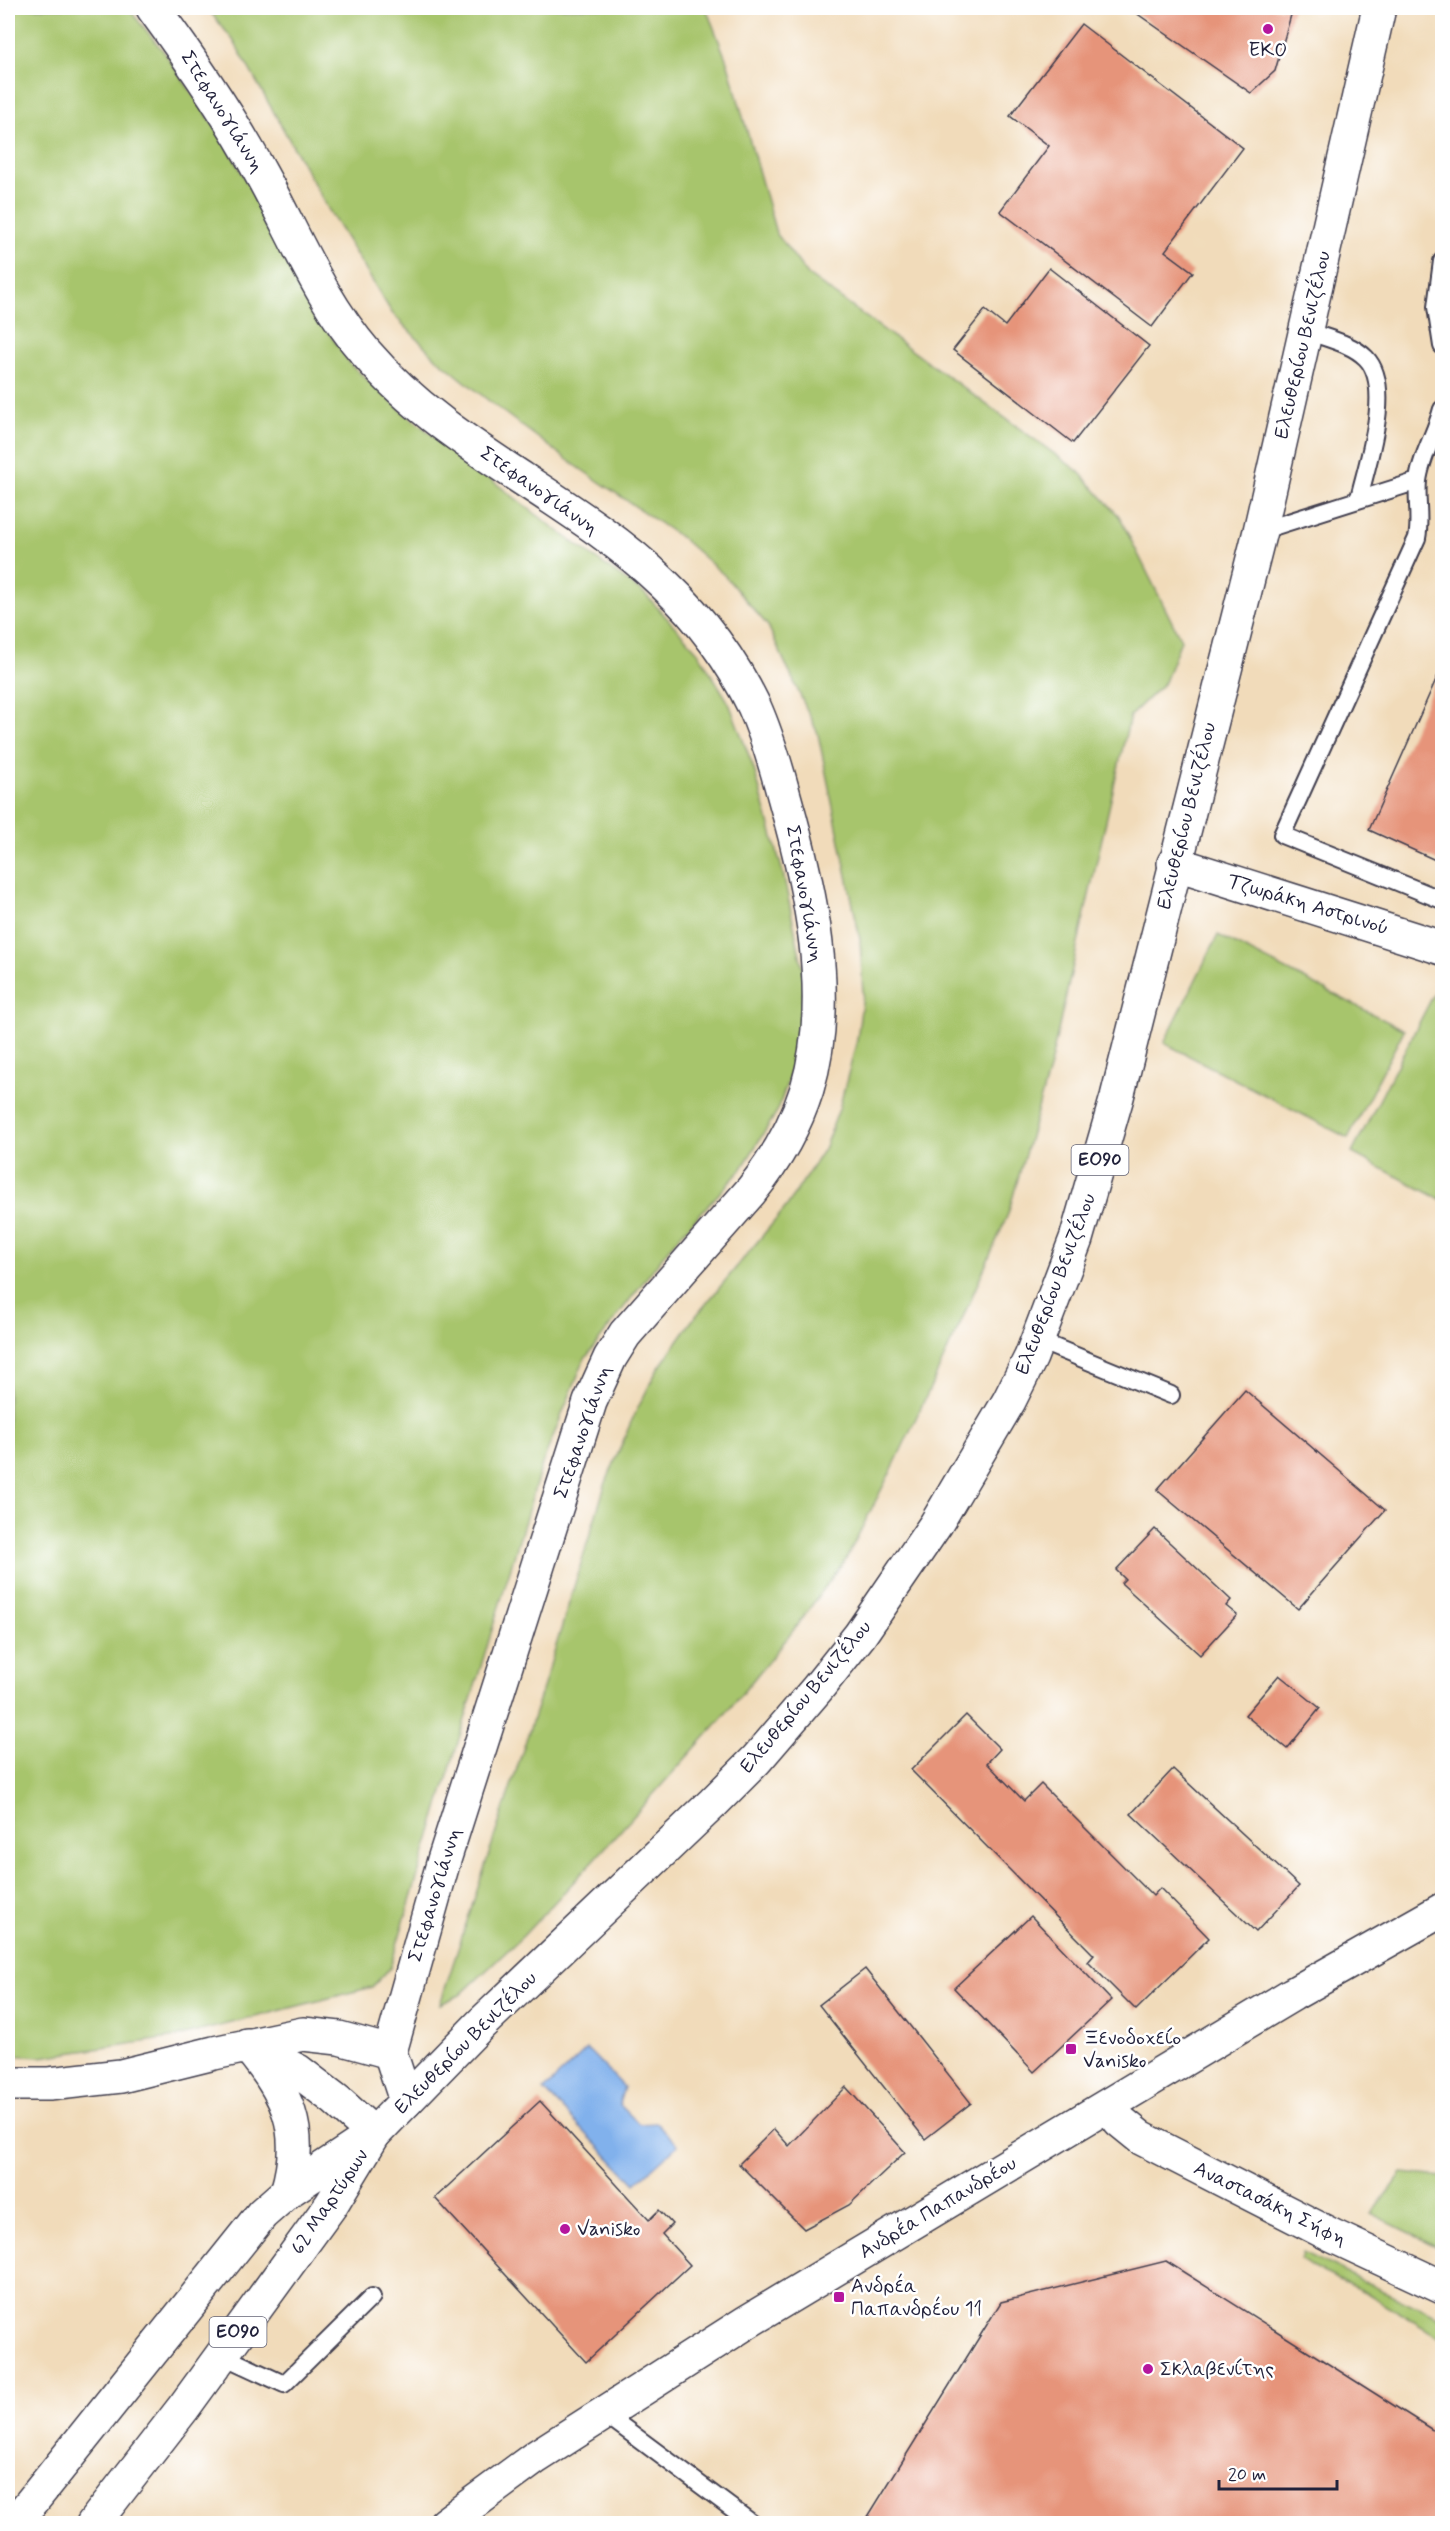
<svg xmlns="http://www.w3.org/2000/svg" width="1450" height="2531" font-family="Mynerve,sans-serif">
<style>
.green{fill:#a7c56c;stroke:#647454;stroke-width:1.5}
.water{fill:#81b1ec;stroke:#526a94;stroke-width:1.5}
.building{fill:#e6947a}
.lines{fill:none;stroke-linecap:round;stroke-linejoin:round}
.service-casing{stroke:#413e4e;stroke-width:20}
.minor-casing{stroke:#413e4e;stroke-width:36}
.tertiary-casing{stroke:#413e4e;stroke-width:36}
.secondary-casing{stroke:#413e4e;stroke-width:36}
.primary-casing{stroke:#413e4e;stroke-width:36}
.service{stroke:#fff;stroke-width:16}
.minor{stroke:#fff;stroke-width:33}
.tertiary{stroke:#fff;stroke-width:33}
.secondary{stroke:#fff;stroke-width:33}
.primary{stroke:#fff;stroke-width:33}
.poi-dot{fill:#b5179e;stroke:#fff;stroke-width:2}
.labels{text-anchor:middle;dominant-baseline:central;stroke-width:5;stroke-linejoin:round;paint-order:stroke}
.shield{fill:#fff;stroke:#646476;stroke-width:1.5}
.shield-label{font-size:18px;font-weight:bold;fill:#22223b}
.poi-label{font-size:20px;fill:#22223b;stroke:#fff;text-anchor:start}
.street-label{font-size:20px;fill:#22223b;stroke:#fff}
</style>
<rect width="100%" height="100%" fill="#fff"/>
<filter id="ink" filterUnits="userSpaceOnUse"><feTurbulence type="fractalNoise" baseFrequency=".0167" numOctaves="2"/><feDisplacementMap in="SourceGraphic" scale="12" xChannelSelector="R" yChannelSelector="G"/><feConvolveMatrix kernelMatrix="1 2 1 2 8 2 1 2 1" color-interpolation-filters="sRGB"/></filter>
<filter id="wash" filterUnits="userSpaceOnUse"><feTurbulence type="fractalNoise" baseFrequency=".008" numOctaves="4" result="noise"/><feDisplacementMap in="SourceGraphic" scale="24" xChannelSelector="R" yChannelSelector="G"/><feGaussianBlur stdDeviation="1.35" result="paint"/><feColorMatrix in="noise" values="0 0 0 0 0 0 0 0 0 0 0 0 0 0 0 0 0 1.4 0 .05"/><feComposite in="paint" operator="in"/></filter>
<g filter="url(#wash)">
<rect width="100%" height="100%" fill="#f1dbba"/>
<path class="green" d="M8 8H128L164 52 224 140 276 236 311 307 351 365 408 416 558 531 646 595 698 652 729 703 754 769 783 873 804 975 800 1045 778 1110 741 1170 673 1243 584 1360 542 1464 390 1968 372 1987 177 2037 41 2057 8 2055Z
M207 8H706L728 64 776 233 808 275 1078 471 1119 516 1181 640 1165 682 1130 716 1049 1070 1008 1214 960 1324 895 1463 846 1559 789 1636 722 1718 595 1859 523 1936 460 1995 440 2004 544 1685 605 1485 631 1422 656 1372 691 1322 787 1206 824 1149 839 1109 857 1040 863 994 860 939 818 734 768 626 724 575 683 539 569 461 494 405 436 358 392 313 330 212 233 40Z
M1218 935 1404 1030 1348 1138 1164 1043Z
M1438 986 1442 988V1200L1352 1153Z
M1402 2173 1442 2177V2249L1371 2214Z
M1303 2252 1442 2319V2339L1367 2293 1314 2268 1301 2259Z"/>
<path class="water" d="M587 2049 624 2087 619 2104 639 2124 657 2123 678 2145 635 2184 544 2090Z"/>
<g id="blocks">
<path class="building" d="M1129 8H1293L1275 71 1251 93Z
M1081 24 1243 148 1165 251 1193 272 1152 327 1000 211 1049 146 1010 116Z
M1049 268 1149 346 1073 443 953 350 985 310 1005 326Z
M1442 666V863L1369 830Z
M1245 1390 1385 1510 1298 1609 1157 1490Z
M1155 1529 1231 1600 1226 1606 1237 1615 1200 1655 1121 1583 1125 1579 1116 1570Z
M1279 1675 1320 1708 1287 1749 1245 1715Z
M966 1715 1000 1749 987 1763 1024 1801 1041 1784 1153 1896 1160 1888 1209 1938 1136 2010 1088 1962 1094 1955 911 1770Z
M1173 1769 1299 1886 1256 1932 1131 1814Z
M1031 1916 1111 2000 1034 2072 954 1988Z
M865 1969 971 2103 925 2139 819 2005Z
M846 2087 905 2152 849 2205 804 2229 739 2164 774 2129 789 2146Z
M540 2101 649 2220 659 2210 672 2224 662 2234 690 2265 586 2362 435 2198Z
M1166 2261 1442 2436V2523H864L1001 2302Z"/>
</g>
</g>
<g filter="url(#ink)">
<use href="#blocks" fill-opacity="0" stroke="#413e4e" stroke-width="1.5"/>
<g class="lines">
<g class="service-casing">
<path id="service" d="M1442 261 1436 307 1442 346
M1307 331C1325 338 1351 343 1366 358 1394 387 1367 463 1359 498
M1442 409C1436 433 1421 456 1418 481 1416 501 1421 519 1417 538L1282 835 1442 900
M1260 531 1418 481
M1037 1340 1171 1395
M221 2355 284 2384 372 2297
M604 2413 753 2524"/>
</g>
<g class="minor-casing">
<path id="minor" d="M1174 863 1442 948
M247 2045C287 2092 306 2130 287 2192
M254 2049 298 2071 336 2100 374 2134
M8 2084H49L121 2076 214 2053 303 2034 339 2038 390 2052
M1108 2106 1120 2121 1141 2138 1333 2236 1442 2287"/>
</g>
<g class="tertiary-casing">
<path id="tertiary" d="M153 8C192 61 229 114 260 172 294 233 320 300 366 353 449 450 573 496 664 584 701 619 732 661 754 706 767 735 776 766 784 796 810 887 835 996 807 1089 795 1127 776 1160 751 1191L625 1334 610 1358 590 1402 444 1860 390 2052 406 2101"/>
</g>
<g class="secondary-casing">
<path id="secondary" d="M445 2524 536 2457 747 2322 1293 1994 1442 1910"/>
</g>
<g class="primary-casing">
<path id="primary" d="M14 2524 262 2214 287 2192 367 2139
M93 2524 184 2407 331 2205 374 2134 481 2024 713 1803 756 1760 817 1689 860 1635 936 1524 1009 1401 1031 1357 1076 1239 1117 1097 1260 531 1379 8"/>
</g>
<use href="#service" class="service"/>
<use href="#minor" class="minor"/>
<use href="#tertiary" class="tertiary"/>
<use href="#secondary" class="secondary"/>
<use href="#primary" class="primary"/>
</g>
</g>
<g class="poi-dot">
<circle cx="1268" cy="29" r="6"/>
<rect x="1065" y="2043" width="12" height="12" rx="3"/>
<circle cx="565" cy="2229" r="6"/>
<rect x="833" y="2291" width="12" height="12" rx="3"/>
<circle cx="1148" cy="2369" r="6"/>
</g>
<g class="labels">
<g class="shield">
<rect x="1071.5" y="1145" width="57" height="30" rx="4.5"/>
<rect x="209.5" y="2317" width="57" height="30" rx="4.5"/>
</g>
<g class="shield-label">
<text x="1100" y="1160">ΕΟ90</text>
<text x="238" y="2332">ΕΟ90</text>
</g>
<g class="poi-label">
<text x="1268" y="50" text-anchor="middle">EKO</text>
<text x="1083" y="2038">Ξενοδοχείο<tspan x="1083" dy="23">Vanisko</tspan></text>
<text x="577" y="2229">Vanisko</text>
<text x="851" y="2286">Ανδρέα<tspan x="851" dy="23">Παπανδρέου 11</tspan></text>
<text x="1160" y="2369">Σκλαβενίτης</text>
</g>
<g class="street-label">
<text transform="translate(222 112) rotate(58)">Στεφανογιάννη</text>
<text transform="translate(1303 345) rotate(-77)">Ελευθερίου Βενιζέλου</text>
<text transform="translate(539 491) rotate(35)">Στεφανογιάννη</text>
<text transform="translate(1187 816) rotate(-76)">Ελευθερίου Βενιζέλου</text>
<text transform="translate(804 894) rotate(80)">Στεφανογιάννη</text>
<text transform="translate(1308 905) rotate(17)">Τζωράκη Αστρινού</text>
<text transform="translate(1056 1284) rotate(-69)">Ελευθερίου Βενιζέλου</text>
<text transform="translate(583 1432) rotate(-71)">Στεφανογιάννη</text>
<text transform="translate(806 1697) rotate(-50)">Ελευθερίου Βενιζέλου</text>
<text transform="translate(435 1895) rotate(-73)">Στεφανογιάννη</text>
<text transform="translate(466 2043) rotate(-45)">Ελευθερίου Βενιζέλου</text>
<text transform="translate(330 2202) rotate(-56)">62 Μαρτύρων</text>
<text transform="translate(1270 2204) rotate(26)">Αναστασάκη Σήφη</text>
<text transform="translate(938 2208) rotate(-31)">Ανδρέα Παπανδρέου</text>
</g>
</g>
<rect width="1450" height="2531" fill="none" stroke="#fff" stroke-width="30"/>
<path d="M1219 2480v9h118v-9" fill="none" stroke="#22223b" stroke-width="3"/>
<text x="1228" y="2480" font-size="18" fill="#22223b" stroke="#ffffff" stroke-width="4.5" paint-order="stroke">20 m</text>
</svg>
